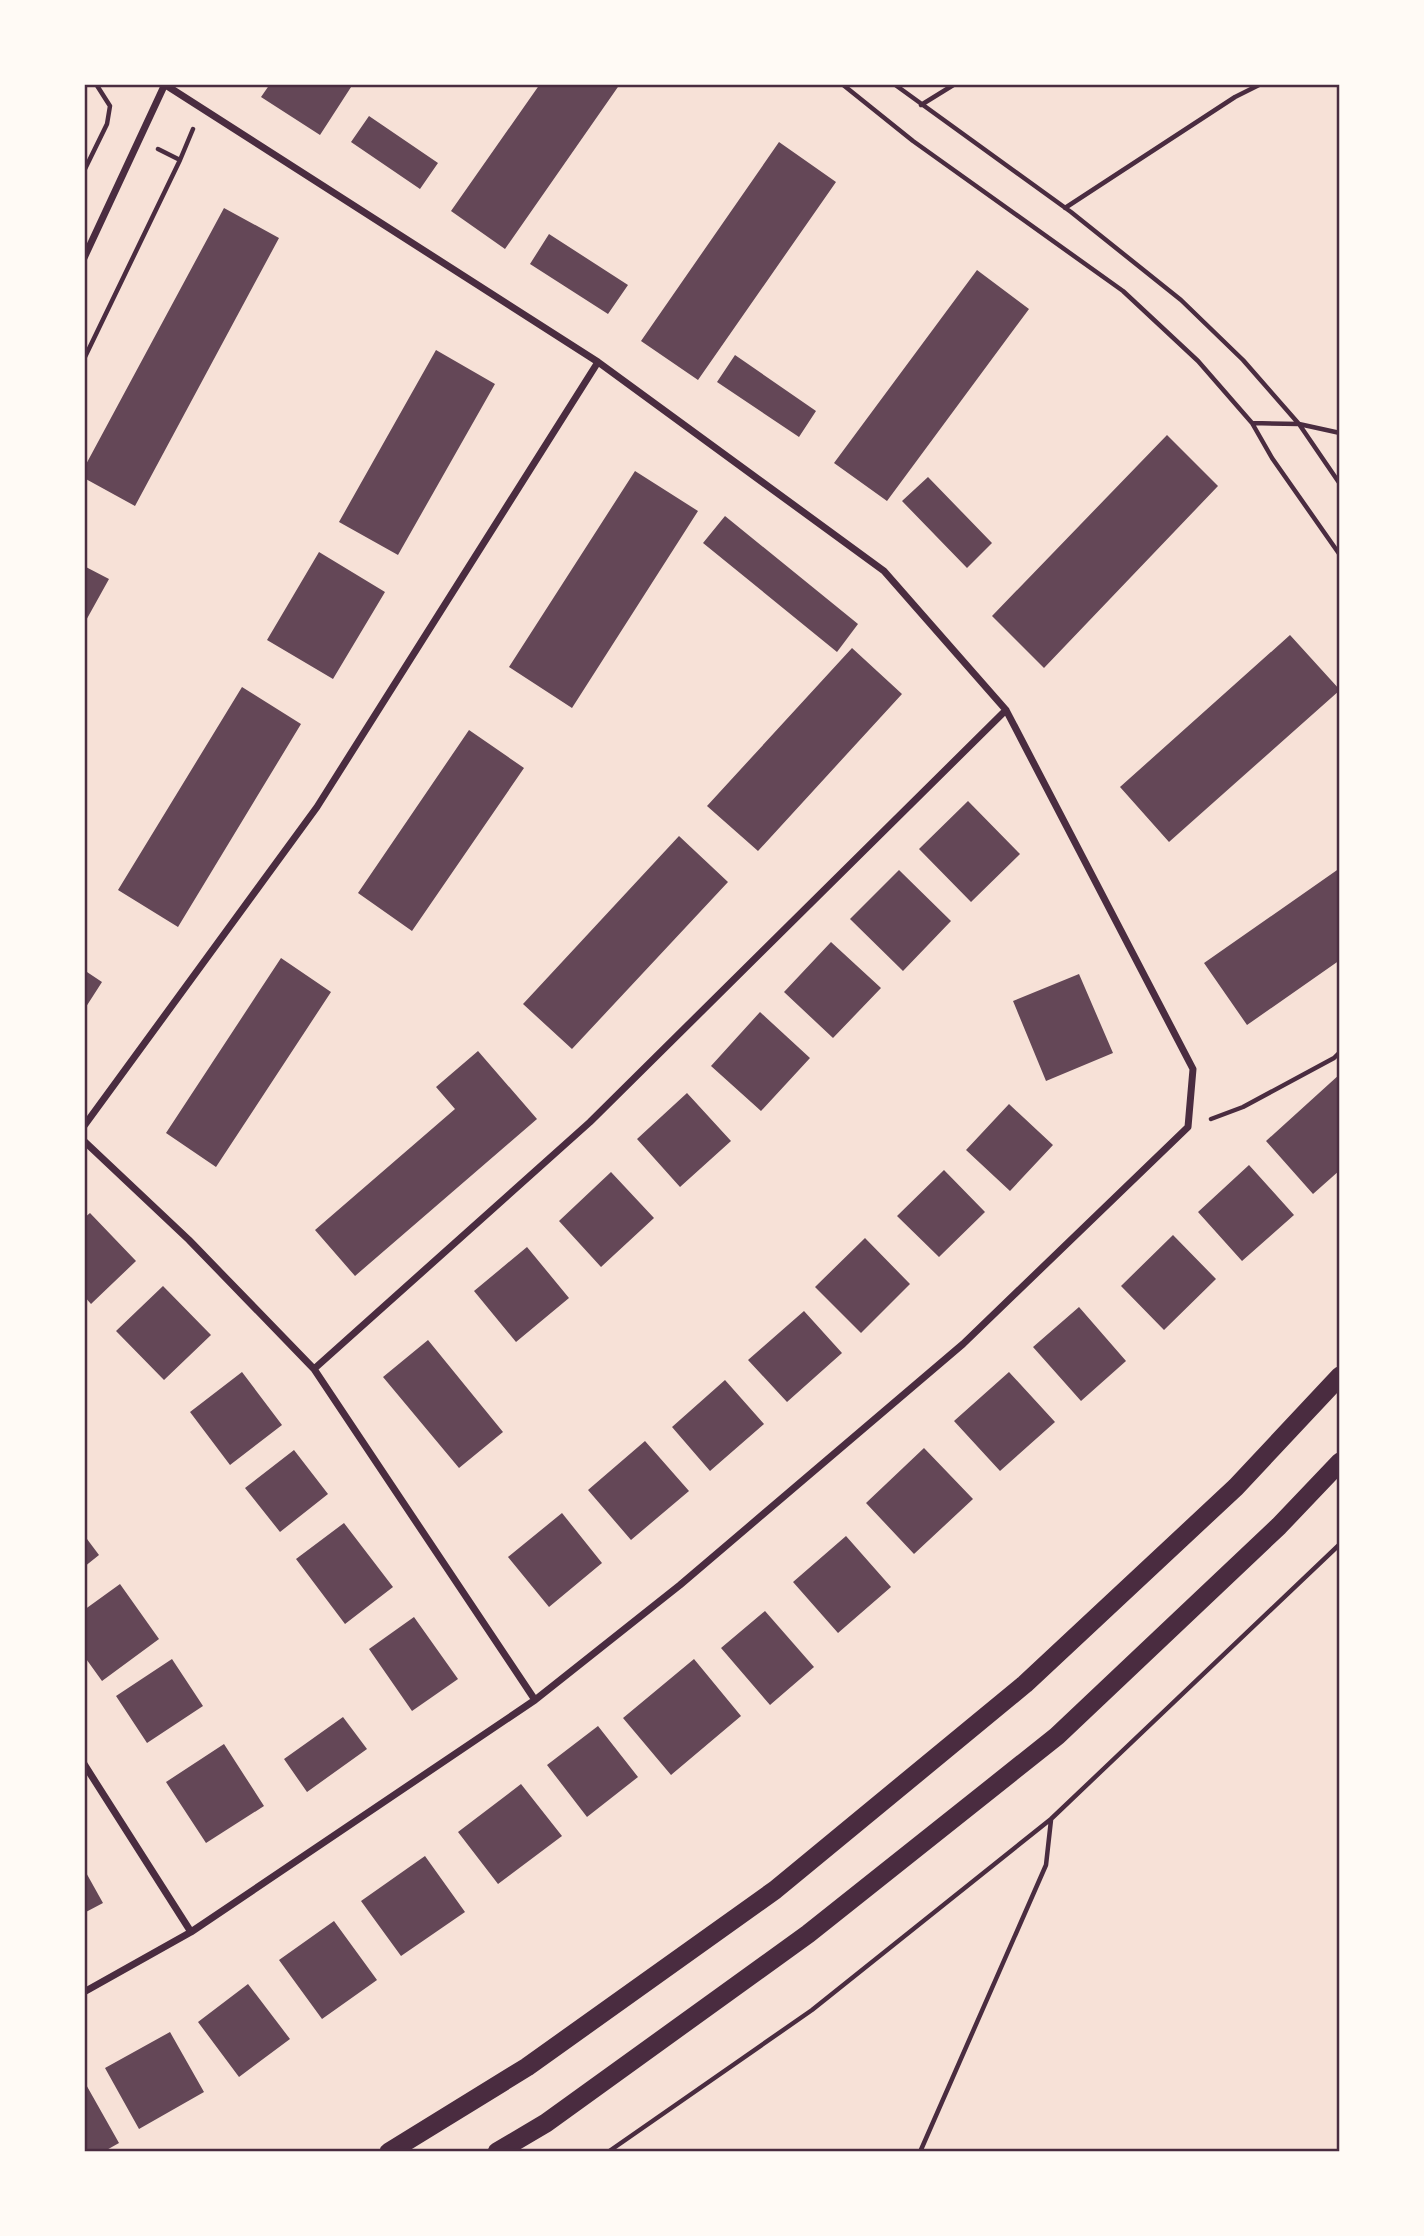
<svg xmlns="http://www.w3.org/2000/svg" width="1424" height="2236" font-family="'Roboto Serif',serif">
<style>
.building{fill:#644757}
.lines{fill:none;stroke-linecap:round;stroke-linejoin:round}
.path{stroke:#4a2c40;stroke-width:4.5}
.minor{stroke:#4a2c40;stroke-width:7}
.trunk{stroke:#4a2c40;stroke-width:19}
.neatline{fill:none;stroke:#4a2c40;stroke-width:2.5}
</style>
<rect width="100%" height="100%" fill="#f7e1d7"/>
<path class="building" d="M270 84H353L320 135 261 97Z
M540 84H620L505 249 451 211Z
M369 116 438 163 420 189 351 142Z
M779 142 836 182 698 380 641 341Z
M224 208 279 238 135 506 84 478V468Z
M549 234 628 285 608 314 530 264Z
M977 270 1029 309 887 501 834 463Z
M436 350 495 384 398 555 339 522Z
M735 355 816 411 799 437 717 382Z
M1167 435 1218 486 1044 668 992 616Z
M635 471 698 511 572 708 509 667Z
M928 477 992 543 967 568 902 501Z
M725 516 858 624 837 652 703 543Z
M319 552 385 592 333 679 267 640Z
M84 566 109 579 84 624Z
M1290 635 1340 690 1169 842 1120 787Z
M852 648 902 694 758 851 707 806Z
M242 687 301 724 178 927 118 890Z
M469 730 524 768 412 931 358 893Z
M968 801 1020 854 971 902 919 849Z
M679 836 728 882 572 1049 523 1004Z
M1340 868V960L1247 1025 1204 963Z
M899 870 951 921 903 971 850 919Z
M831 942 881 988 833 1038 784 992Z
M281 958 331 992 216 1167 166 1133Z
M84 970 102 982 84 1010Z
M1079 974 1113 1053 1046 1081 1013 1001Z
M760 1012 810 1058 761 1111 711 1066Z
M478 1051 537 1119 355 1276 315 1230 455 1109 436 1087Z
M1340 1074V1170L1313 1194 1266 1141Z
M687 1093 731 1141 680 1187 637 1139Z
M1009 1104 1053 1145 1010 1191 966 1150Z
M1249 1165 1294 1215 1242 1261 1198 1212Z
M944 1170 985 1212 939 1257 897 1216Z
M611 1172 654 1218 601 1267 559 1221Z
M90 1213 136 1261 91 1304 84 1296V1218Z
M1173 1235 1216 1279 1164 1330 1121 1286Z
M865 1238 910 1284 861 1333 815 1287Z
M527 1247 569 1298 516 1342 474 1291Z
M163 1286 211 1335 164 1380 116 1331Z
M1079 1307 1126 1361 1081 1401 1033 1347Z
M804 1311 842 1353 787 1402 748 1360Z
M428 1340 503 1432 459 1468 383 1377Z
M242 1372 282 1425 230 1465 190 1412Z
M1009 1372 1055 1422 1000 1471 954 1421Z
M725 1380 764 1424 710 1471 672 1427Z
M645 1441 689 1491 631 1540 588 1490Z
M924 1448 973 1499 914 1554 866 1503Z
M294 1450 328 1494 280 1532 245 1488Z
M562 1513 602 1563 549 1607 508 1557Z
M344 1523 393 1587 345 1624 296 1559Z
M84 1535 99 1555 84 1567Z
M846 1536 891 1587 838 1633 793 1582Z
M120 1584 159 1639 102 1681 84 1656V1610Z
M765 1611 814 1667 770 1705 721 1648Z
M414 1617 458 1679 412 1711 369 1649Z
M172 1659 203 1706 147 1743 116 1696Z
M694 1659 741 1716 671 1775 623 1718Z
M343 1717 367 1749 307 1792 284 1759Z
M598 1726 638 1777 587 1817 547 1765Z
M224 1744 264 1806 206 1843 166 1782Z
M521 1784 562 1836 498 1884 458 1832Z
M425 1856 465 1912 401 1956 361 1901Z
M84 1869 103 1903 84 1913Z
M334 1921 377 1980 322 2019 279 1960Z
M248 1984 290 2039 239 2077 198 2022Z
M170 2032 204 2092 139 2129 105 2068Z
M84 2081 119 2143 103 2152H84Z"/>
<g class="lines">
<path class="path" d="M842 84 913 141 1123 291 1198 361 1252 423 1272 458 1340 555
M894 84 1071 212 1181 300 1243 360 1299 424 1340 484
M921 105 955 84
M158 149 180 160
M84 171 107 124 110 106 96 84
M1065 208 1235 97 1261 84
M84 359 180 160 193 129
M1252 423 1299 424 1340 433
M1211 1119 1243 1107 1334 1058 1340 1052
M608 2152 812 2010 1051 1819 1340 1544
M920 2152 1046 1865 1051 1820"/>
<path class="minor" d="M84 258 165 84
M84 1126 317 807 598 362
M84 1141 189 1240 314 1369 535 1700
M314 1369 590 1122 1006 710
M84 1764 191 1932
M84 1992 191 1932 535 1700 680 1585 963 1344 1188 1127 1193 1069 1006 710 884 571 598 362 164 84"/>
<path class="trunk" d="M389 2152 527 2067 775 1890 1025 1684 1236 1487 1340 1376
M497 2152 546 2123 808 1934 1057 1736 1279 1526 1340 1462"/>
</g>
<rect width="1424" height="2236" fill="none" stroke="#fffaf5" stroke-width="172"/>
<rect x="86" y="86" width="1252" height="2064" class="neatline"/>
</svg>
